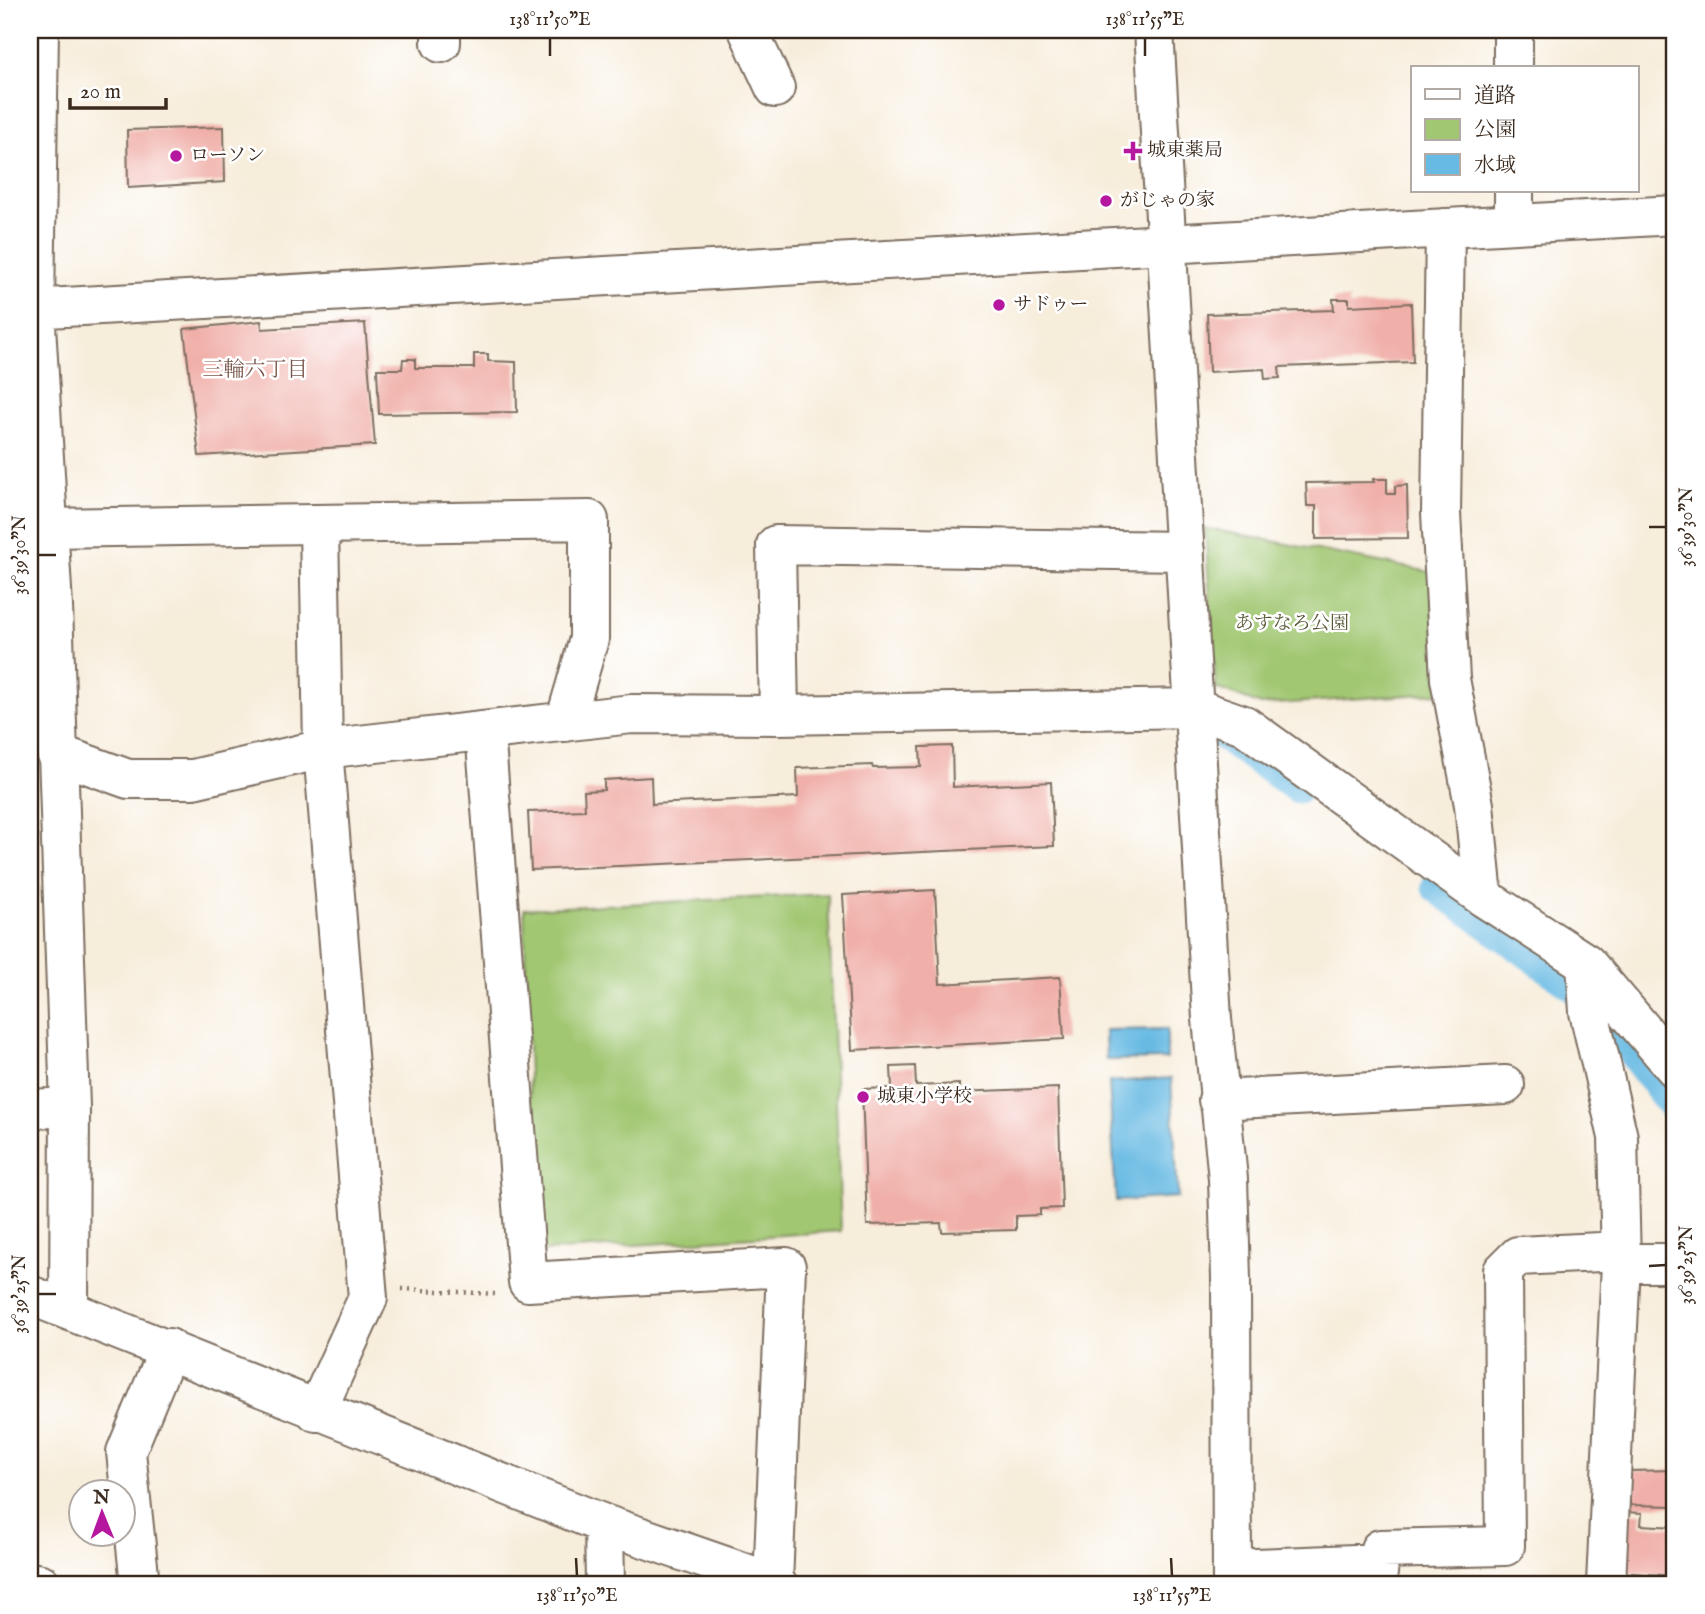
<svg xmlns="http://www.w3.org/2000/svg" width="1705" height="1614" font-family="'IM FELL English','Noto Serif JP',serif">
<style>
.green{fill:#a1c772;stroke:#6e7848;stroke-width:2}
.water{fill:#67bae3;stroke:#517280;stroke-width:2}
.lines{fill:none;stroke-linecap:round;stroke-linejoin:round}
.canal{stroke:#67bae3;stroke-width:33}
.building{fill:#f0afa8}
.minor-casing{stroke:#7d6e60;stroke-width:42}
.path{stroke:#7d6e60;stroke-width:4.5;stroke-dasharray:2 5;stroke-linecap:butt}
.minor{stroke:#fff;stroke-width:38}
.ticks{fill:none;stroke:#3b2a1e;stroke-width:2.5}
.poi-dot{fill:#b5179e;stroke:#fff;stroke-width:2.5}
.labels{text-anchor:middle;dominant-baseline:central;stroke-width:5;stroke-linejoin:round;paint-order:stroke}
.poi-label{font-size:19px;fill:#3b2a1e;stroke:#fff;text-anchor:start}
.park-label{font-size:19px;fill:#5a5937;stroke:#fff}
.neighbourhood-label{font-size:21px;fill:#7a594e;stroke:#fff}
.neatline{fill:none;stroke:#3b2a1e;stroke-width:2.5}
.ticks-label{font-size:18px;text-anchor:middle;fill:#3b2a1e}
</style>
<rect width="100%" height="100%" fill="#fff"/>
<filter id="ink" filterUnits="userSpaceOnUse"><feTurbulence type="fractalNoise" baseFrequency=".0143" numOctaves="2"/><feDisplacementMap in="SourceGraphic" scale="14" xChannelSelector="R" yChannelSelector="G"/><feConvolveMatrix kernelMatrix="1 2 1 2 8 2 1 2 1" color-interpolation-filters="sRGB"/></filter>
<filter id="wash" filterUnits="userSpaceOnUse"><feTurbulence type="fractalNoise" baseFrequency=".00686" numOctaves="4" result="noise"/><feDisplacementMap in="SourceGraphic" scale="28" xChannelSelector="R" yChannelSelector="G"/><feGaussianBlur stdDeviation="1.57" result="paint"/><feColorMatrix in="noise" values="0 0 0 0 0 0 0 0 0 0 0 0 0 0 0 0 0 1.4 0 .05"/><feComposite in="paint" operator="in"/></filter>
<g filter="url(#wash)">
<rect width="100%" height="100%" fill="#f7eddb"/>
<path class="green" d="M1205 528 1431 572 1439 693 1261 705 1216 688Z
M828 894 841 1231 534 1252 524 909Z"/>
<path class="water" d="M1167 1029V1059L1106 1060 1105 1030Z
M1171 1078 1178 1197 1116 1201 1109 1082Z"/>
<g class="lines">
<path class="canal" d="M1219 731 1298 787
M1438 887 1578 988 1607 1018 1675 1107"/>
</g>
<g id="blocks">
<path class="building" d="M224 127 225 182 128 188 127 130Z
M1333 299H1349V306L1411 303 1413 362 1279 367 1280 378 1265 379 1264 369 1209 372 1207 314 1334 310Z
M261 321 262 329 365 323 375 445 199 456 184 329Z
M474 354H488V361L516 362 517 412 379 414 377 369H402L403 359H415V368H474Z
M1373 479H1387V494H1395V486L1407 485 1408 538 1316 539V506H1307L1306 483 1374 482Z
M952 746 953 787 1051 782 1054 846 531 870 528 812 585 810 584 791 604 790V780L651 777 652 804 798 797 797 768 872 765 873 768 921 767 920 747Z
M935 890 940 984 1060 977 1064 1039 852 1050 843 895Z
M915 1066 916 1086 959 1084V1092L1058 1088 1062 1208 1040 1209V1215L1016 1216V1230L942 1232 941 1223 867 1225 862 1089 892 1088 891 1067Z
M1675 1470V1506L1630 1505V1471Z
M1622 1512 1642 1513 1641 1525 1675 1527V1576L1618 1572Z"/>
</g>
</g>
<g filter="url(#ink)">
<use href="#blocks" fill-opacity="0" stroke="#7d6e60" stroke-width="2"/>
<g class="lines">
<g class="minor-casing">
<path id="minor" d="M39 30 35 309 53 606 70 1107 69 1308
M441 30V43
M748 30 775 88
M1154 30 1212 1019 1228 1179 1231 1278 1232 1584
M1513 30V68
M1514 191V224
M1445 228 1441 513 1450 679 1474 805 1483 897
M30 309 1675 215
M47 528 589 520V639L565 722
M779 715 776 545 1185 551
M485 731 528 1282 786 1267 773 1583
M56 753 128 779H193L323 749 632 714 779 715 1195 708 1244 725 1483 897 1586 963 1675 1068
M1586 963 1589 1012 1618 1137 1621 1263 1606 1584
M1218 1100 1505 1085
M30 1109 70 1107
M1621 1263H1675
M30 1295 604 1524 777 1584
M316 1412 368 1298 323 749 319 525
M604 1524 605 1584
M1232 1569 1379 1563
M30 1582 41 1584
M140 1584 126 1452 169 1348
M1377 1584 1380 1549 1505 1546 1503 1271 1518 1256 1621 1251"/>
</g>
<path class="path" d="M402 1289 495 1294"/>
<use href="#minor" class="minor"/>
</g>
</g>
<path class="ticks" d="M550 38V56M1145 38V56M1649 527H1666M38 555H56M1649 1266 1666 1265M38 1294H56M576 1558 577 1576M1171 1558 1172 1576"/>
<g class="poi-dot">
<path d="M1129.5 140.5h7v7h7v7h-7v7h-7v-7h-7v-7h7z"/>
<circle cx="176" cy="156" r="7"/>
<circle cx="1106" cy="201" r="7"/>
<circle cx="999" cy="305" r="7"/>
<circle cx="863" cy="1097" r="7"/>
</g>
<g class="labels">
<g class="poi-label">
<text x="1147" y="151">城東薬局</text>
<text x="190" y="156">ローソン</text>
<text x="1120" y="201">がじゃの家</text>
<text x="1013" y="305">サドゥー</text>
<text x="877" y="1097">城東小学校</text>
</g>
<g class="park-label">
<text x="1292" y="624">あすなろ公園</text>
</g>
<g class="neighbourhood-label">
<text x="255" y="370">三輪六丁目</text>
</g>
</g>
<rect width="1705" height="1614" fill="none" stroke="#fff" stroke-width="77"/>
<rect x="1411" y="66" width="228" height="126" fill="#ffffff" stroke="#b1aaa5" stroke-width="2"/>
<rect x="1425" y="89" width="35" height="10" fill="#ffffff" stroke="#b1aaa5" stroke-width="2"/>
<text x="1474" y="102" font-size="21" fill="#3b2a1e">道路</text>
<rect x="1425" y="119" width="35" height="21" fill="#a1c772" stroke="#b1aaa5" stroke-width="2"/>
<text x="1474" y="136" font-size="21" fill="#3b2a1e">公園</text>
<rect x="1425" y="154" width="35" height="21" fill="#67bae3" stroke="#b1aaa5" stroke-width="2"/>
<text x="1474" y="172" font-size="21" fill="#3b2a1e">水域</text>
<g transform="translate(102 1513) rotate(359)"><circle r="33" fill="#ffffff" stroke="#b1aaa5" stroke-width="2"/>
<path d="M0-5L12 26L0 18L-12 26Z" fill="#b5179e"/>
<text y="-10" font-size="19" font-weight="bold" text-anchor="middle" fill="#3b2a1e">N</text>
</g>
<path d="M70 98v10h96v-10" fill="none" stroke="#3b2a1e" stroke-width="3.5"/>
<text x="80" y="98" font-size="21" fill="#3b2a1e" stroke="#ffffff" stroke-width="5" paint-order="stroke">20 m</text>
<rect x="38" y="38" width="1628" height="1538" class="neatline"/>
<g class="ticks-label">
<text x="550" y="25">138°11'50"E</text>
<text x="1145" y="25">138°11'55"E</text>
<text transform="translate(1686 527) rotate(-90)" y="6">36°39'30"N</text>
<text transform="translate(19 555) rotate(-90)" y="6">36°39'30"N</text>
<text transform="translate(1686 1265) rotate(-90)" y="6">36°39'25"N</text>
<text transform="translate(19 1294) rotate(-90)" y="6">36°39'25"N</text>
<text x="577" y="1601">138°11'50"E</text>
<text x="1172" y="1601">138°11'55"E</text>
</g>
</svg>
